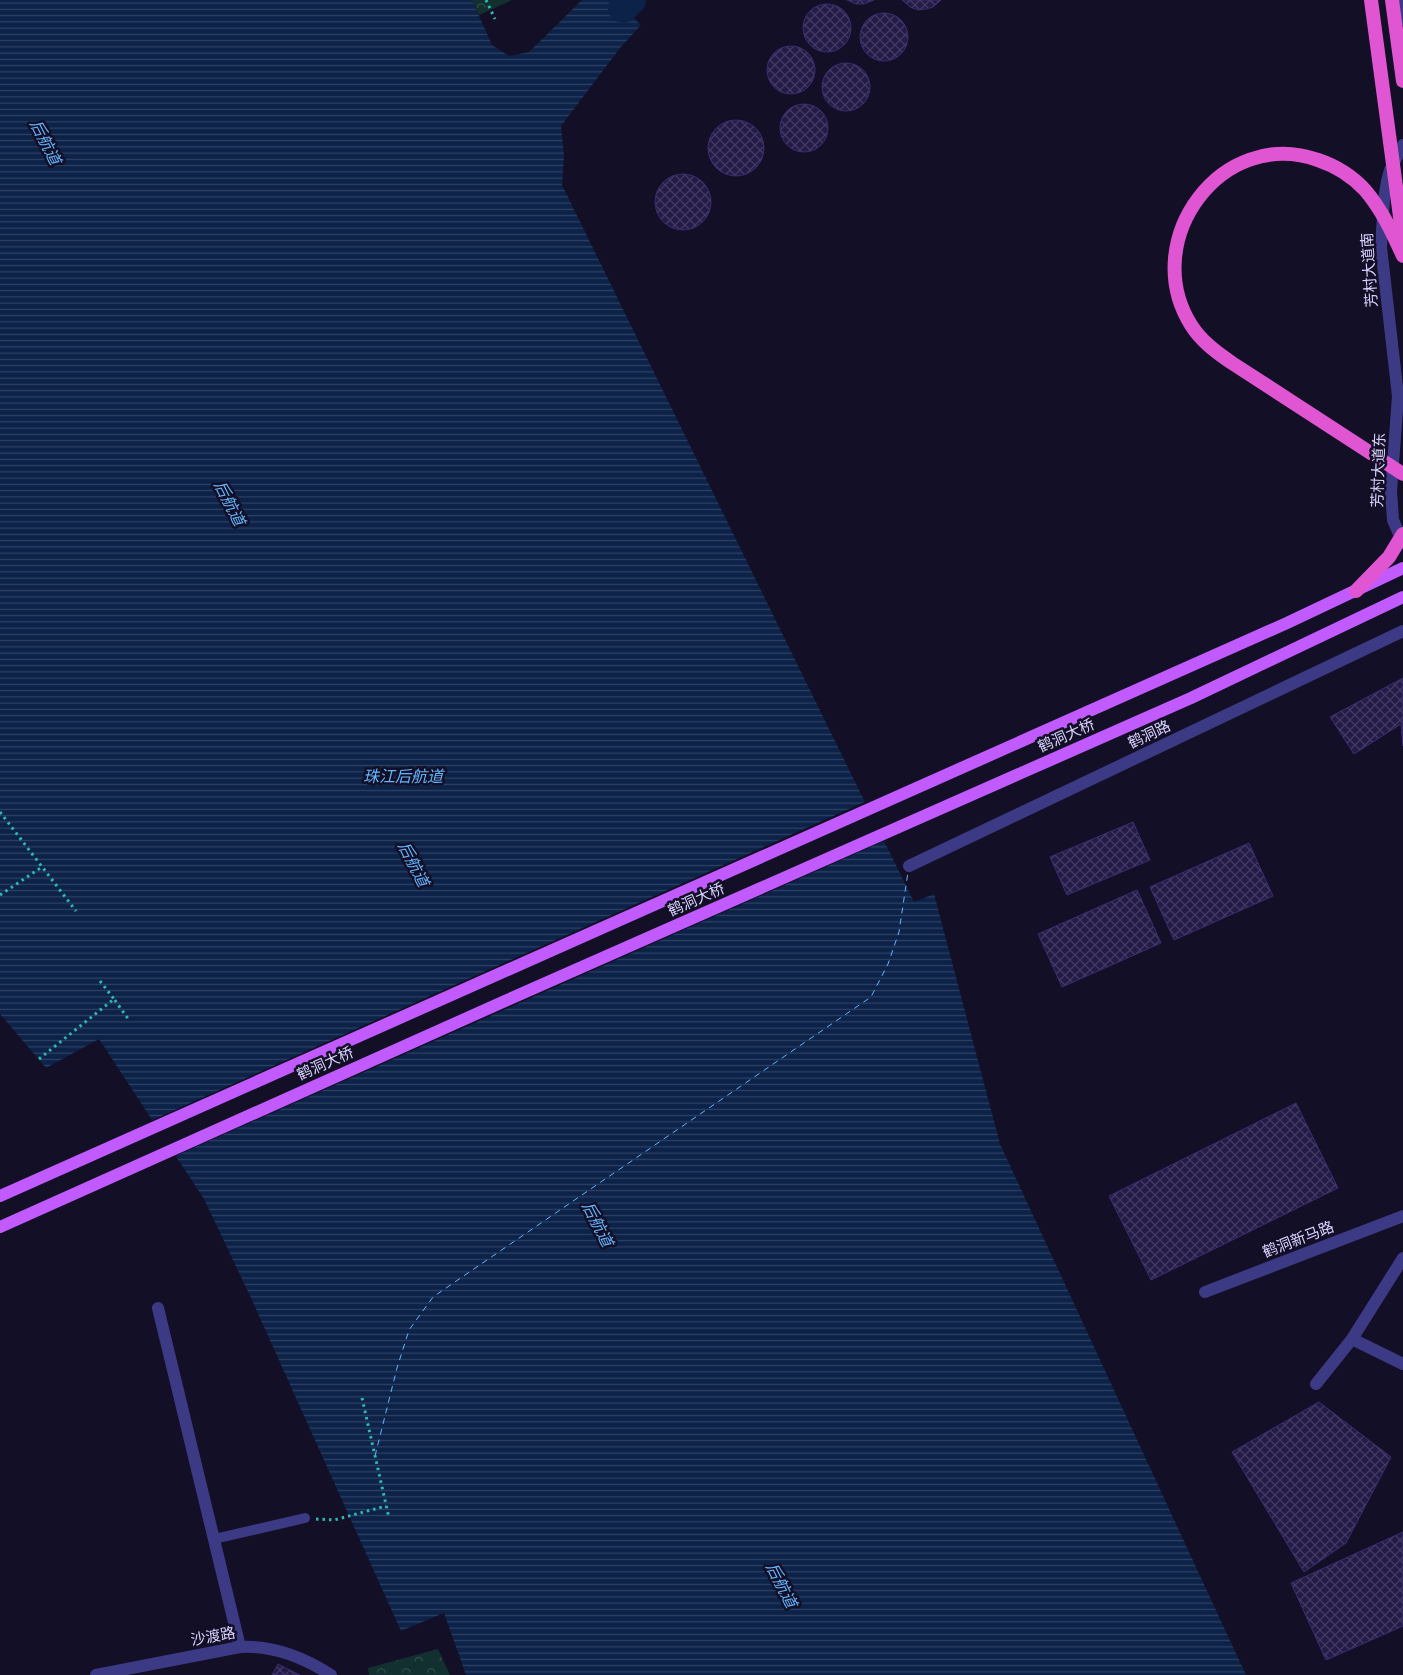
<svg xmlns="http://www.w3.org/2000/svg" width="1403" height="1675" font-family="'Archivo Narrow','Noto Sans SC',sans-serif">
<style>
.forest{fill:url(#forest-crowns)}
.water{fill:url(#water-rules)}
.pier{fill:#130f26}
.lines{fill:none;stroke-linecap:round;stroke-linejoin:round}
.river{stroke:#0c2248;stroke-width:30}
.ferry{stroke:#62b6ff;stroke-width:1;stroke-dasharray:6 5;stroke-linecap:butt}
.building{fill:url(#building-cross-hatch);stroke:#3b2d73}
.path{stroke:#2fb8b0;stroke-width:3;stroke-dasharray:2.5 4;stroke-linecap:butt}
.service{stroke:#3d3a85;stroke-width:10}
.minor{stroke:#3d3a85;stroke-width:12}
.tertiary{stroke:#3d3a85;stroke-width:12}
.trunk{stroke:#e055d1;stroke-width:14}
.primary-bridge{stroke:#c25bff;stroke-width:12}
.trunk-bridge{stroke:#e055d1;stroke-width:14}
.labels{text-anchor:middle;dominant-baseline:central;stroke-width:5;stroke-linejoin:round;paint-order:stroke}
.street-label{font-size:15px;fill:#d9d4ff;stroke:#130f26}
.water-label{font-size:16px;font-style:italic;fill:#62b6ff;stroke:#130f26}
</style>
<defs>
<pattern id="forest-crowns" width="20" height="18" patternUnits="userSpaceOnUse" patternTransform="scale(1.25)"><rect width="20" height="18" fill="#12302f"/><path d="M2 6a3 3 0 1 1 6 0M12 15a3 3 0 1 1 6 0" fill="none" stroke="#344d4e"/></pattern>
<pattern id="water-rules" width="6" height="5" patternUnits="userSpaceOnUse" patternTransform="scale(1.25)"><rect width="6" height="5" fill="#0c2248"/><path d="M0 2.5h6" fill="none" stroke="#2f4163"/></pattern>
<pattern id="building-cross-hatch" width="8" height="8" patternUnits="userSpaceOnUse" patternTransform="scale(1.25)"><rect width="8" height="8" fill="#241b47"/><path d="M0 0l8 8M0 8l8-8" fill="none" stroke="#433b63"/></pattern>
</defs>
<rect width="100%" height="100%" fill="#130f26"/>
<path class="forest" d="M472 0H512L479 15Z
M438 1649 450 1675H369L368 1668Z"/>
<path class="water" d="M0 0H472L492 45 509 56 529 52 582 0H615L641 25 620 48 561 126 564 156 562 185 914 902 934 894 1000 1144 1246 1675H466L444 1613 401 1631 251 1298 204 1199 99 1039 46 1068 0 1014Z"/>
<path class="pier" d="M867 801 886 840 173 1157 150 1121Z"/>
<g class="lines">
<path class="river" d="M623 8 631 0"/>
<path class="ferry" d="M375 1456 397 1368 409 1330 433 1297 871 997 888 964 899 932 908 872"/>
</g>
<path class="building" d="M847 0H874L864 4H856Z
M902 0H941L933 7 926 9 918 10 910 7Z
M803 28a24 24 0 1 1 48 0a24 24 0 1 1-48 0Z
M860 37a24 24 0 1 1 48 0a24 24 0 1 1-48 0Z
M767 70a24 24 0 1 1 48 0a24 24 0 1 1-48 0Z
M822 87a24 24 0 1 1 48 0a24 24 0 1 1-48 0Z
M780 128a24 24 0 1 1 48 0a24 24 0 1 1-48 0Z
M708 148a28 28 0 1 1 56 0a28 28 0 1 1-56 0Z
M655 202a28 28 0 1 1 56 0a28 28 0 1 1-56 0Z
M1403 678V746L1401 724 1354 754 1330 717Z
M1133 822 1150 860 1067 895 1050 857Z
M1249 843 1273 896 1174 940 1150 887Z
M1137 890 1161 943 1062 987 1038 934Z
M1296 1103 1338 1188 1151 1280 1109 1196Z
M1319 1402 1391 1457 1346 1543 1304 1572 1232 1452Z
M1403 1532V1626L1326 1660 1291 1583Z
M278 1664 300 1675H272Z"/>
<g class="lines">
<path class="path" d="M486 0 495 19
M0 812 76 911
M0 895 42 867
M100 981 114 999
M39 1059 114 999 129 1020
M362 1398 389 1518
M316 1519 334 1520 386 1506"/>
<path class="service" d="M214 1539 305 1518"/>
<path class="minor" d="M909 866 1403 631
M1205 1292 1403 1216
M158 1308 240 1647
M1352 1339 1403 1364
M1316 1384 1352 1339 1403 1258"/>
<path class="tertiary" d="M1399 0 1403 19
M1403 145 1390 170 1387 181 1384 200 1381 247 1398 396 1391 491 1393 520 1403 543
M96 1675 240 1647C273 1645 303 1657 331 1675"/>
<path class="trunk" d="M1392 0 1403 81"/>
<path class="primary-bridge" d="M0 1196 1287 623 1403 568
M0 1227 505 1001 1191 698 1403 597"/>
<path class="trunk-bridge" d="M1371 0 1403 239
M1403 256C1392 232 1382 210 1365 190 1352 176 1336 166 1318 160 1222 126 1138 240 1191 325 1201 341 1216 352 1232 363L1403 474
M1356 591 1389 557 1403 534"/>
</g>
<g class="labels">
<g class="street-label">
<text transform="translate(1369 270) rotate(-94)">芳村大道南</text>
<text transform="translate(1378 470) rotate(-88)">芳村大道东</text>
<text transform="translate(1149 734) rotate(-25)">鹤洞路</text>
<text transform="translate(1066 735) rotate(-24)">鹤洞大桥</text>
<text transform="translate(696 899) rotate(-24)">鹤洞大桥</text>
<text transform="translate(325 1063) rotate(-24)">鹤洞大桥</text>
<text transform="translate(1298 1239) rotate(-21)">鹤洞新马路</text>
<text transform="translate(213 1636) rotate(-10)">沙渡路</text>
</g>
<g class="water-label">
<text transform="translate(46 142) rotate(63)">后航道</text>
<text transform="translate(230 503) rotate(63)">后航道</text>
<text x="403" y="776">珠江后航道</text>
<text transform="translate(414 864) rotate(63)">后航道</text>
<text transform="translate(598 1224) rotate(63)">后航道</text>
<text transform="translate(782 1585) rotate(63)">后航道</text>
</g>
</g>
</svg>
